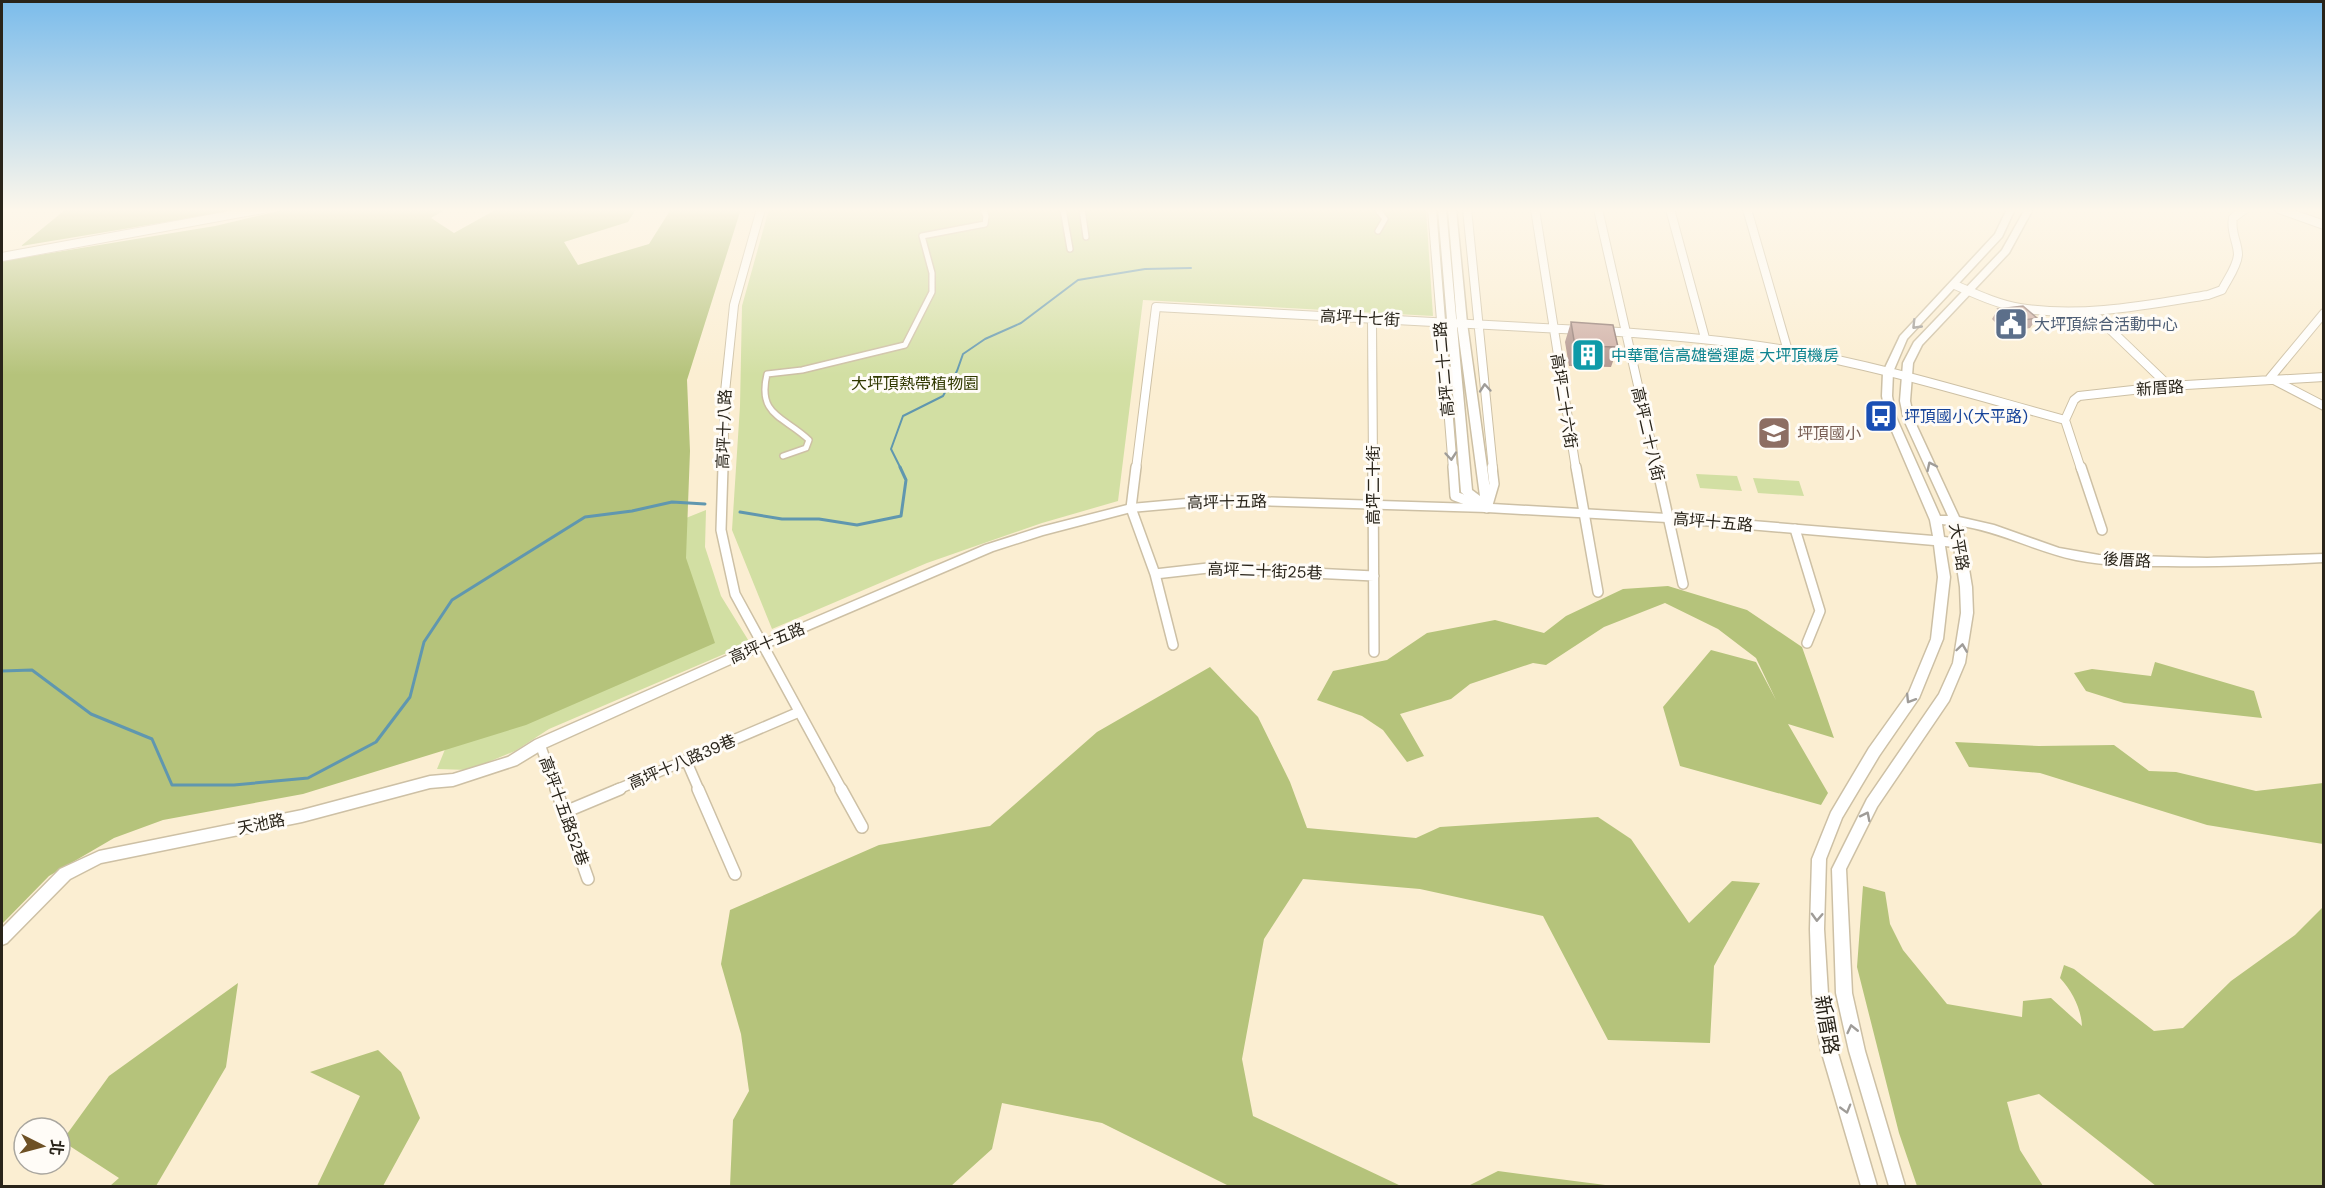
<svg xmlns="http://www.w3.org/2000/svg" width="2325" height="1188" font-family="'DM Sans','Noto Sans TC',sans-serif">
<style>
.green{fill:#d2dfa3}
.forest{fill:#b5c37b}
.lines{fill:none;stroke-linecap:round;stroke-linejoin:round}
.stream-far1{stroke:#6097af;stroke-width:2}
.stream{stroke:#6097af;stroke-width:3}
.pedestrian-casing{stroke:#cdc0a5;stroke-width:8}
.minor-far2-casing{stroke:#cdc0a5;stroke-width:10}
.minor-far1-casing{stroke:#cdc0a5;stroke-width:12}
.minor-casing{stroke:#cdc0a5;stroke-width:14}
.tertiary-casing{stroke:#cdc0a5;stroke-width:3}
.pedestrian{stroke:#fff;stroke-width:5}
.minor-far2{stroke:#fff;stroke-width:8}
.minor-far1{stroke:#fff;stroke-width:9}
.minor{stroke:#fff;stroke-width:11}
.tertiary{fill:#fff;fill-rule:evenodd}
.wall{fill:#b2968f}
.building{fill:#cfafa6;stroke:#917a74;stroke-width:1.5}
.oneway{stroke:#9f9c98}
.labels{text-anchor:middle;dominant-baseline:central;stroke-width:6;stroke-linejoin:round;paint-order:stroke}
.street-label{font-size:16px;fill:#29241a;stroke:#fffcf7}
.service-label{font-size:16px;fill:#4e5e75;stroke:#fffcf7;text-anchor:start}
.culture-label{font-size:16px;fill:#0d838f;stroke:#fffcf7;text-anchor:start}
.park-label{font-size:16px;fill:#313900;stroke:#fffcf7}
.transit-label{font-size:16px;fill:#164399;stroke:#fffcf7;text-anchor:start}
.education-label{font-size:16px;fill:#785e54;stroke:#fffcf7;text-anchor:start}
.near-street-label{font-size:20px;fill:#29241a;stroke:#fffcf7}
</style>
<rect width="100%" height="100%" fill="#fbeed2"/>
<path class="green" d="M769 209H1426L1433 316 1143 300 1118 501 1042 523 927 563 772 629 732 530 740 406 742 306Z
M1696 474 1737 476 1742 491 1700 488Z
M1753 478 1799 481 1804 496 1758 493Z
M706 510 705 547 721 596 750 643 549 729 515 751 469 770 437 769 461 710 681 520Z"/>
<path class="forest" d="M66 209H245L21 246Z
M287 209H446L431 218 454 233 497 209H636L628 222 564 242 578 265 649 244 671 209H741L687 380 690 451 686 558 715 643 526 725 303 794 163 820 114 838 49 876 2 924V261L215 226Z
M1668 586 1747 610 1802 647 1834 738 1788 724 1828 793 1821 805 1680 766 1663 707 1711 650 1756 662 1776 700 1756 658 1718 629 1665 603 1604 627 1546 665 1533 663 1470 684 1451 699 1400 714 1424 756 1407 762 1383 730 1362 716 1317 700 1333 671 1387 660 1427 633 1495 620 1544 633 1566 616 1623 589Z
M2155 662 2254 691 2262 718 2124 703 2086 691 2074 673 2092 669 2151 676Z
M1210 667 1258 717 1290 782 1307 828 1416 838 1440 827 1598 817 1631 839 1689 923 1732 881 1760 883 1714 966 1710 1043 1608 1040 1543 916 1420 889 1303 879 1264 939 1242 1059 1253 1116 1401 1186H1229L1102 1123 1002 1103 992 1149 951 1186H730L733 1120 749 1091 741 1034 721 964 730 910 879 845 990 826 1097 732Z
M1955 742 2039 746 2114 745 2149 771 2176 772 2256 791 2323 783V844L2207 825 2040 773 1969 767Z
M1863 886 1885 892 1890 924 1903 950 1947 1004 2022 1017 2023 1001 2051 998 2082 1026C2081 1008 2072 991 2060 978L2064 965 2074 969 2154 1031 2183 1028 2231 981 2295 935 2323 907V1186H2156L2039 1094 2007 1102 2020 1150 2043 1186H1917L1899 1133 1857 967Z
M238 983 226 1067 156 1186H110L119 1178 62 1141 109 1076Z
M378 1050 401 1072 420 1118 383 1186H317L360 1096 310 1072Z
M1498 1171 1613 1186H1468Z"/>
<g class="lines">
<path class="stream-far1" d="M901 469 891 449 903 416 943 396 957 371 963 354 985 339 1021 323 1078 280 1145 269 1191 268"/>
<path class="stream" d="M740 512 782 519H819L857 525 901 516 906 480 900 467
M2 671 32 670 91 714 152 739 172 785H234L308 778 376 742 410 697 424 642 452 600 585 517 632 511 672 502 705 504"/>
<g class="pedestrian-casing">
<path id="pedestrian" d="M1063 209 1070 249
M1082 209 1086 237
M1377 209 1385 219 1378 231
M783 456 806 448 809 440C784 416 757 416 767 374L802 370 905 345 932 292V273L922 236 985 224 986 216 983 209"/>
</g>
<g class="minor-far2-casing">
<path id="minor-far2" d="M1432 209 1453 469
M1467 209 1493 469
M1535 209 1576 469
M1598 209 1657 469
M1670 209 1705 338
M1747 209 1788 351
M2279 209 2324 225
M2 257 263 209
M1955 285C1976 294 1997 304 2020 308 2083 318 2146 305 2208 295L2222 290C2227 280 2237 267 2238 255 2238 242 2230 232 2233 218L2245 209
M2092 312 2169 386
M1372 318 1373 469
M1604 331C1665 335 1726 340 1786 350 1880 366 1973 395 2065 420
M2270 378 2324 313
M2272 379 2324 406
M723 469 725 392 734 305 761 209
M1136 469 1156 307 1581 330
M2081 469 2065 420 2074 400 2079 396 2169 386 2324 377"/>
</g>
<g class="minor-far1-casing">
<path id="minor-far1" d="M723 467 721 530 735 594 842 790
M1136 467 1131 508 1155 574 1173 645
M1373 467 1374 652
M1453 467 1455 496 1487 508 1494 484 1492 467
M1576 467 1598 592
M1657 467 1683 584
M2081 467 2102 530
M1795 529 1820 611 1807 643
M1155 574 1208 568 1374 576
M540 744 556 790
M686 760 699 790
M616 790 799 712"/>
</g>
<g class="minor-casing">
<path id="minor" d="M556 789 588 879
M698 789 735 874
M841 789 862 827
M565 812 620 789"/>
</g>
<g class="tertiary-casing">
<path id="tertiary" d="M1438 209H1446L1472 490 1480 496 1457 323 1448 209H1456L1467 323 1492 504 1667 514 1933 536 1930 520 1886 417 1882 396 1883 372 1900 336 1995 234 2007 209H2015L2002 237 1907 339 1893 372 1892 396 1896 417 1940 516H1948L1904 420 1900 401 1903 363 1914 342 2002 250 2025 209H2033L2009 253 1922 345 1913 363 1910 401 1914 420 1959 517 1994 525 2059 548 2099 555 2207 558 2324 554V562C2271 565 2220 567 2167 566 2137 566 2106 566 2076 560 2037 552 2001 532 1962 526L1972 587 1973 613 1965 663 1949 701 1877 807 1846 869 1852 993 1865 1051 1905 1186H1889L1849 1051 1836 993 1832 869 1867 799 1939 694 1953 663 1961 613 1960 587 1954 547 1945 546 1950 577 1943 639 1919 698 1879 756 1842 818 1826 859 1824 929 1828 994 1837 1050 1877 1186H1861L1821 1050 1812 994 1810 929 1812 859 1831 812 1869 748 1909 692 1931 639 1938 577 1934 545 1667 522 1487 512 1220 504 1131 512 1043 535 993 551 766 648 545 748 517 765 453 786 430 788 302 822 101 863 70 879 7 943 2 945V928L60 869 99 851 302 810 430 776 453 774 508 757 535 740 758 642 985 545 1041 527 1131 504 1220 496 1474 504 1461 492ZM1942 524 1950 525 1952 538 1944 537Z"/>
</g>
<use href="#pedestrian" class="pedestrian"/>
<use href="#minor-far2" class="minor-far2"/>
<use href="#minor-far1" class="minor-far1"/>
<use href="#minor" class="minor"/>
<use href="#tertiary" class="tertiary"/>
</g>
<path class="wall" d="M1998 309 2037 318 2030 328 2005 332 1992 319Z
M1571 322 1618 347 1611 367 1569 366 1565 342Z"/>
<path class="building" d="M2023 306 2037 318 2011 322 1998 309Z
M1571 322 1613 325 1618 347 1575 346Z"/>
<defs><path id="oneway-chevron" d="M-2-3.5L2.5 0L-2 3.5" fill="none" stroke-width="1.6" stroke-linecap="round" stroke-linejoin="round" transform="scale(1.5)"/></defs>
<g class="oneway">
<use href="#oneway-chevron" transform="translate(1916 325) rotate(134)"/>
<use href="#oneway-chevron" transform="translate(1485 388) rotate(-95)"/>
<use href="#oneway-chevron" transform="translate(1451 456) rotate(85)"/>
<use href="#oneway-chevron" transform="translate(1931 466) rotate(-115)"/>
<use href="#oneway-chevron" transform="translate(1962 648) rotate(-82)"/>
<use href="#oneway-chevron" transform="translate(1910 699) rotate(122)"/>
<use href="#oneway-chevron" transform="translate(1866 816) rotate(-63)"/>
<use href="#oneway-chevron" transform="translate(1817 917) rotate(92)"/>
<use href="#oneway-chevron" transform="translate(1852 1029) rotate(-103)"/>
<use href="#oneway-chevron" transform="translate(1846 1109) rotate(74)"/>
</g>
<linearGradient id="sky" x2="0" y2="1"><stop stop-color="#7bbceb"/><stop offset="0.56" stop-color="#fdf7eb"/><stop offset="1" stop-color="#fdf7eb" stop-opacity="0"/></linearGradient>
<rect width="2325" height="375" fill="url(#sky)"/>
<defs>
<g id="civic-square" transform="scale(1.725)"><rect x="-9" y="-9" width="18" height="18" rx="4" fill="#5c6f8a" stroke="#fffcf7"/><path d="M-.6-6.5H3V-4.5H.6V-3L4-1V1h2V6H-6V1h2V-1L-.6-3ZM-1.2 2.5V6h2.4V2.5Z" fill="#fff"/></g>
<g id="building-square" transform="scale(1.725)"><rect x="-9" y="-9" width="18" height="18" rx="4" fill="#0f9aa8" stroke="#fffcf7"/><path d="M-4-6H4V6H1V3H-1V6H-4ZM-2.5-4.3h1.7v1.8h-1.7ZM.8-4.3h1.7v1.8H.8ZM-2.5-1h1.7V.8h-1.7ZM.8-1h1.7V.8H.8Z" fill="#fff"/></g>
<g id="bus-square" transform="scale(1.725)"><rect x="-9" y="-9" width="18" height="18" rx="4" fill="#1a4fb4" stroke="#fffcf7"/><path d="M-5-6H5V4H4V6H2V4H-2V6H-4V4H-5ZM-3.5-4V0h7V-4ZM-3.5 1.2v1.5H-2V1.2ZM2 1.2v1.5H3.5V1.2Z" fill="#fff"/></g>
<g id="school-square" transform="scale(1.725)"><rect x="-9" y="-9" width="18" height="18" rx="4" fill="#8d6e63" stroke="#fffcf7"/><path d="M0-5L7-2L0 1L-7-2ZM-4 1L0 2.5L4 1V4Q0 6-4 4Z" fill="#fff"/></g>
</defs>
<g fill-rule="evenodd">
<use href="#civic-square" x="2011" y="324"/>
<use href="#building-square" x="1588" y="355"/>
<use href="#bus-square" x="1881" y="416"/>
<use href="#school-square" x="1774" y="433"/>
</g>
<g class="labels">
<g class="street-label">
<text transform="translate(1360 318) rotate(3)">高坪十七街</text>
<text transform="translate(1444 369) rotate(-95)">高坪二十二路</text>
<text transform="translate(2160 388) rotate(-4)">新厝路</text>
<text transform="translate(1564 401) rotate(81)">高坪二十六街</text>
<text transform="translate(724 429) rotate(-88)">高坪十八路</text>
<text transform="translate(1648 434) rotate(77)">高坪二十八街</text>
<text transform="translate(1373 485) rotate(-90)">高坪二十街</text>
<text transform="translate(1227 502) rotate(-1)">高坪十五路</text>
<text transform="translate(1713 522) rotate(5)">高坪十五路</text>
<text transform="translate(1959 547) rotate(80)">大平路</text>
<text transform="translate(2127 560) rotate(3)">後厝路</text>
<text transform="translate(1265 571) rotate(2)">高坪二十街25巷</text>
<text transform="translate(767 643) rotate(-23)">高坪十五路</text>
<text transform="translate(682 762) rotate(-23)">高坪十八路39巷</text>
<text transform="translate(564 811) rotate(70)">高坪十五路52巷</text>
<text transform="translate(261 824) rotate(-11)">天池路</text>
</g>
<g class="service-label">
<text x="2034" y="324">大坪頂綜合活動中心</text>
</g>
<g class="culture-label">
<text x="1611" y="355">中華電信高雄營運處 大坪頂機房</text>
</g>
<g class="park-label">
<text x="915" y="383">大坪頂熱帶植物園</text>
</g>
<g class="transit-label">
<text x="1904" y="416">坪頂國小(大平路)</text>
</g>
<g class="education-label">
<text x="1797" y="433">坪頂國小</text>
</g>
<g class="near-street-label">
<text transform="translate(1827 1025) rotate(80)">新厝路</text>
</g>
</g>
<rect width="2325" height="1188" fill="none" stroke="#29241a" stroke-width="6"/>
<g transform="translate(42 1146) rotate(96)"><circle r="28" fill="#fffcf7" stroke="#a9a69f" stroke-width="1.5"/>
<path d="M0-4.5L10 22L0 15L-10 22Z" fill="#6e5125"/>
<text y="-9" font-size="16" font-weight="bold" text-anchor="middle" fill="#29241a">北</text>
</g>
</svg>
